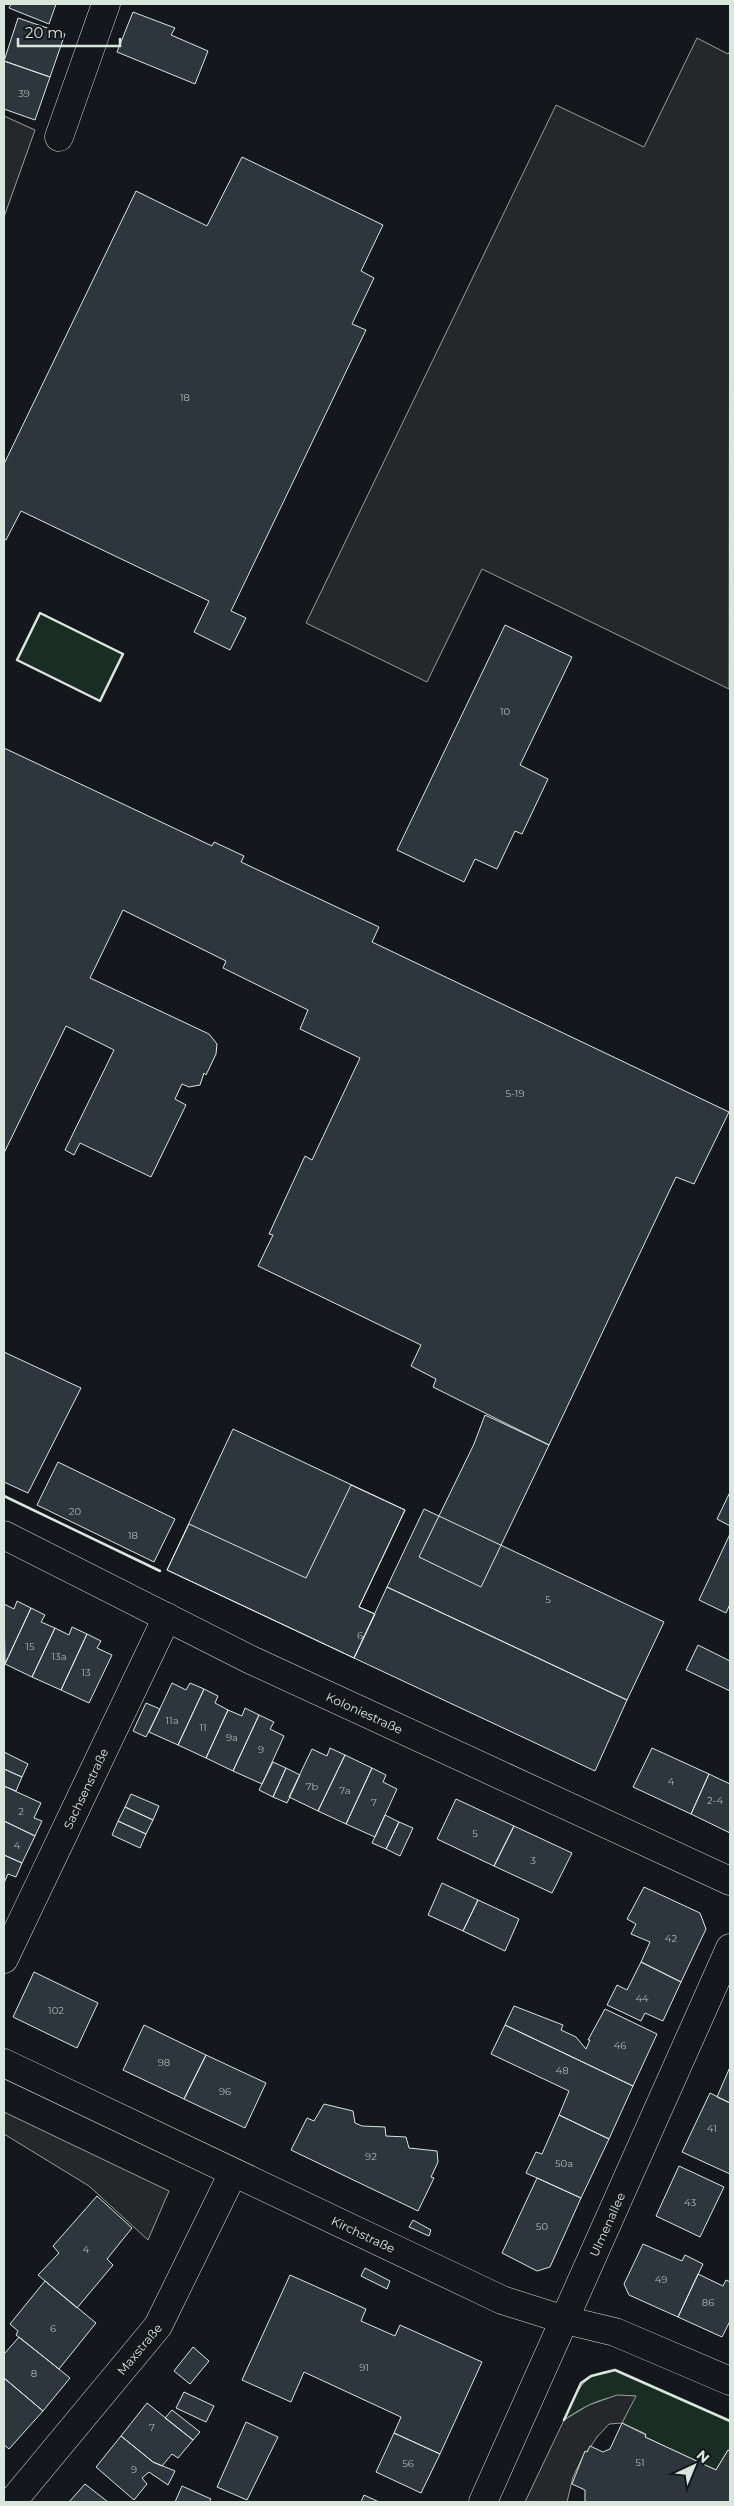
<svg xmlns="http://www.w3.org/2000/svg" width="734" height="2506" font-family="Montserrat,sans-serif">
<style>
.green{fill:#1a2d24;stroke:#939e99}
.parking{fill:#24282b;stroke:#939e99}
.building{fill:#2c363c;stroke:#d8e6dc}
.lines{fill:none;stroke-linecap:round;stroke-linejoin:round}
.minor-casing{stroke:#d8e6dc;stroke-width:29}
.tertiary-casing{stroke:#d8e6dc;stroke-width:29}
.minor{stroke:#14181c;stroke-width:28}
.tertiary{stroke:#14181c;stroke-width:28}
.wall{stroke:#d8e6dc;stroke-width:2.5}
.labels{text-anchor:middle;dominant-baseline:central;stroke-width:4;stroke-linejoin:round;paint-order:stroke}
.number-label{font-size:10px;fill:#adbab4}
.street-label{font-size:12px;fill:#d8e6dc;stroke:#14181c}
</style>
<rect width="100%" height="100%" fill="#14181c"/>
<path class="green" d="M40 613 123 654 100 701 17 660Z
M615 2370 730 2421V2451L728 2450 716 2470 645 2437 646 2434 622 2423 635 2396C608 2394 587 2404 564 2420 578 2391 580 2374 615 2370Z"/>
<path class="parking" d="M697 38 728 54 730 51 729 689 482 569 427 682 306 623 556 105 644 147Z
M4 116 35 130 4 217Z
M4 2112 169 2191 148 2240 89 2186 4 2134Z
M617 2395 636 2396 622 2423 609 2424 597 2437 587 2452H585L573 2477 567 2502H525L564 2420 589 2405Z"/>
<path class="building" d="M11 4H56L49 24 9 8Z
M133 12 175 28 171 35 208 51 195 84 117 52Z
M18 18 65 34 50 77 4 61Z
M4 61 50 77 35 120 4 109Z
M242 157 383 225 361 271 374 278 352 324 366 330 231 611 246 618 230 650 194 632 209 601 21 511 6 540 4 539V464L136 191 207 226Z
M505 625 572 657 520 765 548 779 522 834 515 831 497 869 475 859 464 882 397 850Z
M4 748 212 846 214 842 244 856 241 862 379 927 372 942 729 1112 694 1184 676 1177 549 1445 433 1387 436 1379 411 1366 421 1345 258 1266 273 1235 269 1234 305 1156 312 1160 360 1058 300 1029 308 1010 223 968 226 961 123 910 90 978 209 1034 217 1044 216 1054 206 1075 204 1073 200 1085 189 1087 182 1084 175 1099 186 1105 151 1177 80 1143 74 1155 65 1150 114 1050 66 1026 4 1153Z
M4 1352 81 1388 28 1493 4 1482Z
M485 1415 549 1445 481 1587 419 1557 474 1444Z
M233 1429 405 1510 359 1607 375 1614 354 1658 167 1570Z
M58 1462 175 1519 154 1562 37 1505Z
M351 1485 405 1510 359 1607 375 1614 354 1658 167 1570 189 1524 306 1578Z
M730 1492V1526L717 1519Z
M424 1509 664 1622 627 1700 387 1587Z
M730 1534V1604L726 1613 699 1600Z
M387 1587 627 1700 595 1771 354 1658Z
M17 1601 31 1608 5 1664 4 1604 14 1609Z
M31 1608 45 1615 41 1622 55 1628 32 1677 5 1664Z
M72 1627 87 1634 61 1690 32 1677 55 1628 69 1635Z
M87 1634 101 1641 97 1648 112 1655 89 1703 61 1690Z
M698 1645 730 1661V1691L686 1670Z
M172 1683 186 1690 190 1683 204 1689 178 1745 149 1732Z
M204 1689 218 1696 215 1703 228 1710 206 1758 178 1745Z
M146 1703 160 1709 146 1737 133 1731Z
M245 1708 259 1715 233 1771 206 1758 228 1710 242 1716Z
M259 1715 274 1722 270 1729 284 1736 262 1784 233 1771Z
M330 1748 345 1755 318 1811 289 1797 312 1749 327 1756Z
M652 1748 709 1774 691 1814 633 1787Z
M4 1752 28 1764 22 1777 4 1769Z
M345 1755 372 1768 346 1824 318 1811Z
M273 1762 286 1768 273 1797 259 1790Z
M286 1768 300 1775 287 1803 273 1797Z
M372 1768 386 1775 383 1782 397 1789 375 1837 346 1824Z
M4 1769 22 1777 16 1791 4 1786Z
M709 1774 730 1784V1833L691 1814Z
M4 1786 41 1803 34 1818 42 1821 35 1836 4 1821Z
M131 1794 159 1806 153 1820 125 1807Z
M456 1799 514 1826 494 1866 437 1839Z
M125 1807 153 1820 146 1834 118 1821Z
M385 1815 399 1822 386 1849 372 1843Z
M4 1821 35 1836 22 1863 4 1855Z
M118 1821 146 1834 140 1848 112 1835Z
M399 1822 413 1828 400 1856 386 1849Z
M514 1826 572 1853 552 1893 494 1866Z
M4 1855 22 1863 16 1877 8 1874 4 1883Z
M442 1883 478 1900 463 1931 428 1915Z
M644 1887 700 1913 706 1929 681 1982 641 1962 650 1942 631 1934 636 1924 627 1919Z
M478 1900 519 1919 505 1951 463 1931Z
M641 1962 681 1982 663 2021 645 2013 641 2021 607 2005 617 1985 627 1990Z
M34 1972 98 2003 77 2048 13 2017Z
M514 2006 563 2025 561 2030 576 2037 586 2049 590 2040H588L605 2009 657 2034 633 2086 505 2025Z
M144 2025 206 2055 184 2099 123 2070Z
M505 2025 633 2086 609 2139 559 2115 569 2091 491 2054Z
M206 2055 266 2083 245 2128 184 2099Z
M730 2067V2103L717 2097Z
M710 2093 730 2103V2174L682 2152Z
M324 2104 353 2111 355 2123 362 2126 385 2127 386 2136 406 2137 409 2148 437 2151 438 2162 431 2177 434 2178 418 2211 291 2150 307 2118 314 2121Z
M559 2115 609 2139 581 2198 526 2173 536 2152 542 2154Z
M679 2166 724 2187 700 2237 656 2216Z
M537 2178 581 2198 550 2267 537 2271 502 2253Z
M97 2196 132 2228 107 2259 113 2265 77 2308 38 2275 59 2253 53 2246Z
M413 2220 431 2230 429 2236 409 2227Z
M643 2244 682 2261 685 2255 703 2264 678 2317 629 2295 624 2284Z
M365 2268 390 2281 387 2289 361 2276Z
M698 2274 723 2286 726 2280 730 2282V2321L722 2337 678 2317Z
M290 2275 366 2309 361 2321 395 2336 400 2325 482 2362 440 2454 394 2433 401 2417 304 2372 291 2402 242 2380Z
M45 2281 96 2323 59 2369 16 2335 18 2331 10 2324Z
M19 2337 70 2378 43 2411 4 2378V2352L5 2353Z
M193 2347 209 2361 190 2384 174 2371Z
M4 2378 43 2411 9 2449 4 2445Z
M184 2392 214 2406 206 2422 176 2408Z
M147 2403 193 2440 178 2458 172 2454 162 2466 153 2462 121 2436Z
M172 2410 200 2432 193 2440 165 2418Z
M246 2422 278 2437 247 2500 217 2487Z
M622 2423 646 2435 645 2437 716 2470 728 2450 730 2451V2502H585V2490L572 2484 585 2451 587 2452 590 2446 603 2452 610 2449Z
M394 2433 440 2454 421 2493 376 2472Z
M121 2436 153 2462 175 2471 168 2485 149 2472 142 2478 147 2484 134 2500 96 2467Z
M85 2484 108 2502H69Z
M182 2486 211 2499 209 2502H175Z
M364 2495 379 2502H361Z"/>
<g class="lines">
<g class="minor-casing">
<g id="minor">
<path d="M59 137 106 4"/>
<path id="s1" d="M4 1535 251 1660 730 1881"/>
<path id="s2" d="M4 1959 167 1617"/>
<path id="s3" d="M12 2502 158 2326 233 2173"/>
<path id="s4" d="M483 2502 730 1948"/>
</g>
</g>
<g class="tertiary-casing">
<g id="tertiary">
<path id="s5" d="M4 2063 502 2300 565 2320 615 2332 730 2381"/>
</g>
</g>
<use href="#minor" class="minor"/>
<use href="#tertiary" class="tertiary"/>
<path class="wall" d="M40 613 123 654 100 701 17 660Z
M4 1496 160 1571
M564 2420 581 2383 591 2376 615 2370 730 2421"/>
</g>
<g class="labels">
<g class="number-label">
<text x="24" y="93">39</text>
<text x="185" y="397">18</text>
<text x="505" y="711">10</text>
<text x="515" y="1093">5-19</text>
<text x="75" y="1511">20</text>
<text x="133" y="1535">18</text>
<text x="548" y="1599">5</text>
<text x="360" y="1635">6</text>
<text x="30" y="1646">15</text>
<text x="59" y="1656">13a</text>
<text x="86" y="1672">13</text>
<text x="172" y="1720">11a</text>
<text x="203" y="1727">11</text>
<text x="232" y="1737">9a</text>
<text x="261" y="1749">9</text>
<text x="671" y="1781">4</text>
<text x="312" y="1786">7b</text>
<text x="345" y="1790">7a</text>
<text x="715" y="1800">2-4</text>
<text x="374" y="1802">7</text>
<text x="21" y="1811">2</text>
<text x="475" y="1833">5</text>
<text x="17" y="1845">4</text>
<text x="533" y="1860">3</text>
<text x="671" y="1938">42</text>
<text x="642" y="1998">44</text>
<text x="56" y="2010">102</text>
<text x="620" y="2045">46</text>
<text x="164" y="2062">98</text>
<text x="562" y="2070">48</text>
<text x="225" y="2091">96</text>
<text x="712" y="2128">41</text>
<text x="371" y="2156">92</text>
<text x="564" y="2163">50a</text>
<text x="690" y="2202">43</text>
<text x="542" y="2226">50</text>
<text x="86" y="2249">4</text>
<text x="661" y="2279">49</text>
<text x="708" y="2302">86</text>
<text x="53" y="2328">6</text>
<text x="364" y="2367">91</text>
<text x="34" y="2373">8</text>
<text x="152" y="2427">7</text>
<text x="640" y="2462">51</text>
<text x="408" y="2463">56</text>
<text x="134" y="2469">9</text>
</g>
<g class="street-label">
<text stroke="none"><textPath href="#s1" startOffset="402">Koloniestraße</textPath></text>
<text stroke="none"><textPath href="#s2" startOffset="189">Sachsenstraße</textPath></text>
<text stroke="none"><textPath href="#s4" startOffset="304">Ulmenallee</textPath></text>
<text stroke="none"><textPath href="#s5" startOffset="398">Kirchstraße</textPath></text>
<text stroke="none"><textPath href="#s3" startOffset="199">Maxstraße</textPath></text>
</g>
</g>
<rect width="734" height="2506" fill="none" stroke="#d8e6dc" stroke-width="10"/>
<g transform="translate(694 2466) rotate(44)" stroke="#14181c" stroke-width="4" paint-order="stroke">
<path d="M0-4L9 19L0 12L-9 19Z" fill="#d8e6dc"/>
<text y="-8" font-size="14" font-weight="bold" text-anchor="middle" fill="#d8e6dc">N</text>
</g>
<path d="M18 38v8h102v-8" fill="none" stroke="#d8e6dc" stroke-width="2.5"/>
<text x="25" y="38" font-size="15" fill="#d8e6dc" stroke="#14181c" stroke-width="4" paint-order="stroke">20 m</text>
</svg>
